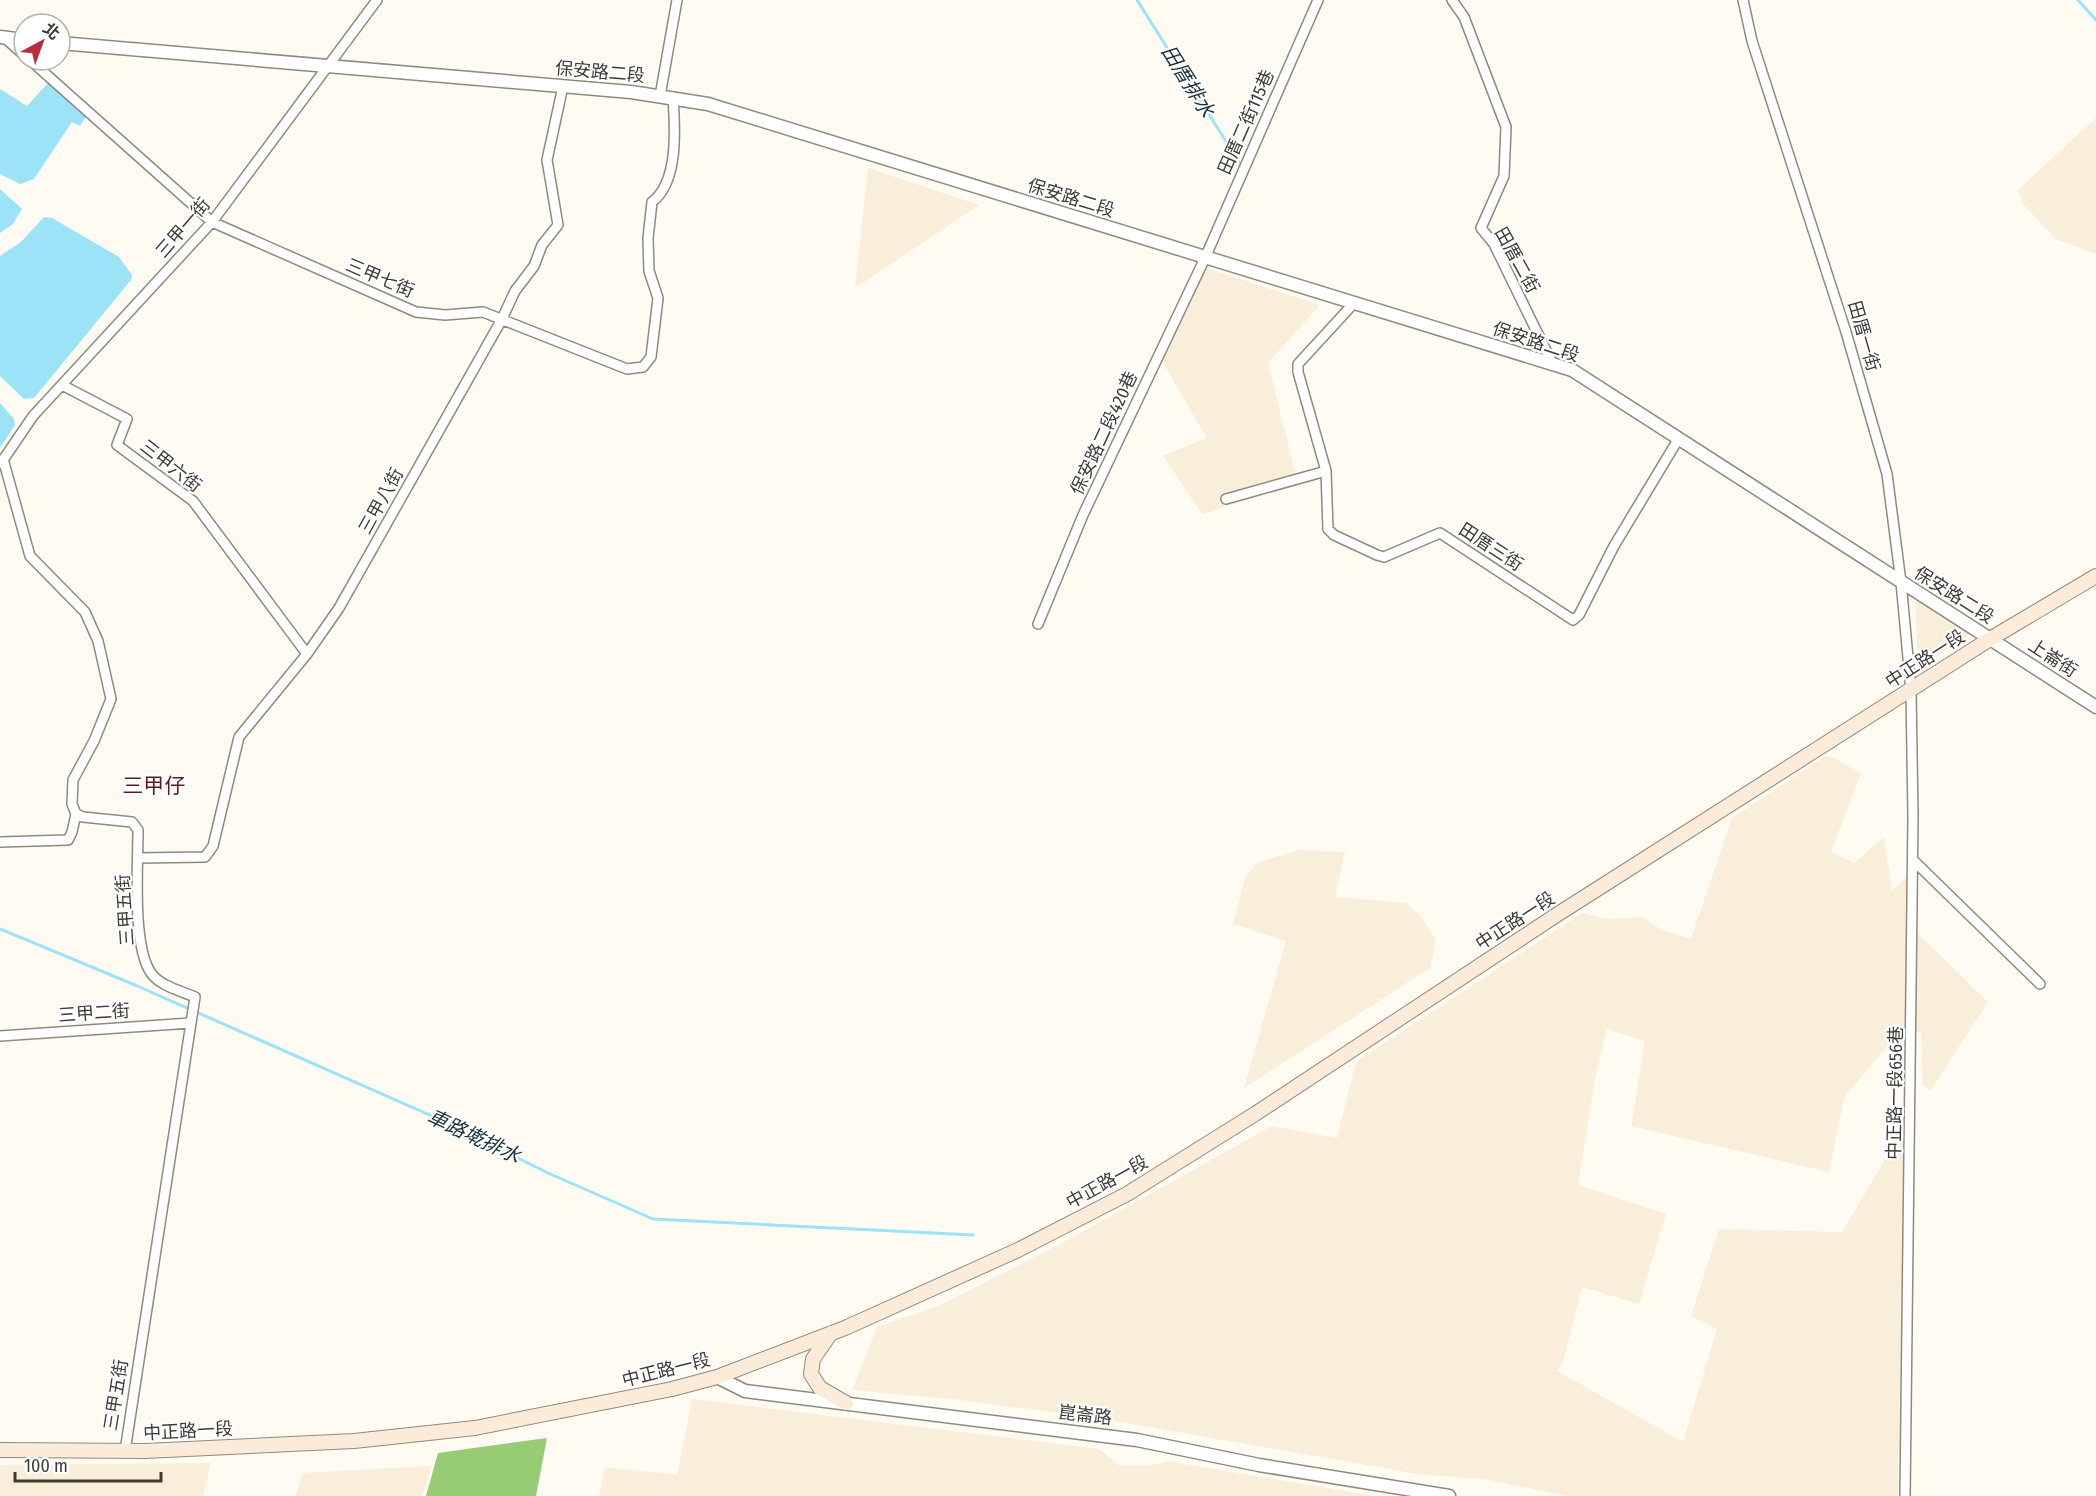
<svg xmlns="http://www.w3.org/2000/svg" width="2096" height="1496" font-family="'Fira Sans Condensed','Noto Sans TC',sans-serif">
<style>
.built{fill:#f8eed9}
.forest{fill:#97cb74}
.water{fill:#9ce3f8}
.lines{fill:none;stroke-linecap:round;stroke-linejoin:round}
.stream{stroke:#9ce3f8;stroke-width:3}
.minor-casing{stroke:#908a7d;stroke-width:12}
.tertiary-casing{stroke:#908a7d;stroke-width:15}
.secondary-casing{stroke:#908a7d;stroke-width:16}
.minor{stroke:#fff;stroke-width:9}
.tertiary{stroke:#fff;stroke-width:12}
.secondary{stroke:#fcebd8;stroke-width:14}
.labels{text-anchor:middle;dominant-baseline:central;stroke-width:4.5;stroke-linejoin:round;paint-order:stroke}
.street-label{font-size:18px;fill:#3e3b36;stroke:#fff}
.water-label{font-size:20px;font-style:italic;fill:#1a3138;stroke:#fff}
.quarter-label{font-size:21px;fill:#5e191f;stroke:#fff}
</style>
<rect width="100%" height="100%" fill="#fffbf2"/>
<path class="built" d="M2096 118V254L2056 239 2024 205 2018 190Z
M868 168 979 205 855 288 860 245Z
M1200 266 1320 305 1268 363 1298 484 1202 514 1163 456 1207 438 1156 351Z
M1915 596 1971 633 1918 668Z
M1827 755 1861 773 1831 852 1854 863 1884 837 1892 891 1908 876 1910 926 1988 1002 1931 1090 1923 1085 1921 1032 1900 1031 1844 1098 1829 1172 1631 1126 1645 1041 1607 1029 1596 1073 1578 1185 1666 1214 1639 1304 1582 1287 1563 1362 1557 1371 1683 1442 1717 1329 1691 1316 1719 1229 1842 1232 1905 1126 1898 1496H1569L1483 1479 1424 1475 1104 1419 952 1399 852 1390 877 1327 941 1305 1059 1245 1272 1126 1337 1138 1356 1062 1582 913 1607 919 1642 917 1662 930 1691 939 1732 818Z
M1299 850 1345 852 1335 897 1406 903 1420 915 1436 940 1430 968 1244 1088 1286 941 1233 924 1245 878 1257 863Z
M692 1399 1099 1449 1118 1465H1152L1168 1461 1374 1496H599L605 1467 677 1475Z
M211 1463 203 1496H0V1465Z
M432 1466 422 1496H296L302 1473Z"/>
<path class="forest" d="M547 1438 536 1496H426L438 1453Z"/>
<path class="water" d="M48 83 87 115 80 126 72 122 34 179 20 184 0 174V89L27 106Z
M0 189 22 209 13 224 0 233Z
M44 217 52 218 119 257 132 275 131 280 34 398 24 399 0 376V256L21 242Z
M0 403 14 419 15 425 0 448Z"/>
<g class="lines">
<path class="stream" d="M1137 0 1239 162
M2078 0 2096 20
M0 929 135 985 450 1124 548 1173 653 1219 973 1235"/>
<g class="minor-casing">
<path id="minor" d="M1452 0 1464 17 1506 127 1504 176 1481 228 1494 244 1553 365
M1743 0 1752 41 1846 332 1887 474 1901 582 1911 690 1913 816 1905 1496
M6 39 24 55
M30 60 212 222 416 312 445 315 483 312 627 369 643 367 651 357 658 298 649 271 648 238 652 202C679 182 675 127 673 97
M660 96 677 0
M1355 302 1298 364V372L1326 471 1328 529 1334 535 1377 555 1384 557 1440 533 1573 620 1579 615 1614 546 1679 438
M62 385 127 419 117 445 193 501 307 654
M3 459 30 556 85 612 98 641 111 699 94 741 73 780 72 804 76 814 83 817 132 822 138 830C138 865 132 946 151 973 160 986 181 991 195 997L125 1451
M1 463 33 416 212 222 377 0
M1226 499 1326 471
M1038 624 1083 515 1205 258 1318 0
M0 842 68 840 72 832 76 814
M138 858 205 857 213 846 239 737 307 654 339 608 502 319 515 291 534 266 542 245 558 225 547 160 563 86
M1913 860 2040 984
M0 1036 191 1023"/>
</g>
<g class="tertiary-casing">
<path id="tertiary" d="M0 37 24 40
M60 43 631 92 708 104 1572 370 2096 707
M717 1377 745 1391 1137 1440 1259 1465 1449 1496"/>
</g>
<g class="secondary-casing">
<path id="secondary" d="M831 1333 813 1359 811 1374 820 1388 846 1403
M0 1450 145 1451 354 1441 475 1428 672 1389 717 1377 845 1328 1018 1250 1127 1194 1255 1114 1558 914 1990 639 2096 576"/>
</g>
<use href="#minor" class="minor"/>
<use href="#tertiary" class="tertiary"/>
<use href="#secondary" class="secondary"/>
</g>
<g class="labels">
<g class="street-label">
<text transform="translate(600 72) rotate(5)">保安路二段</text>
<text transform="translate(1246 122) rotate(-66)">田厝二街115巷</text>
<text transform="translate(1071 198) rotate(17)">保安路二段</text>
<text transform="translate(183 228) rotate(-49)">三甲一街</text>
<text transform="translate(1517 260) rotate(61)">田厝二街</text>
<text transform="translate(380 278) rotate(23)">三甲七街</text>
<text transform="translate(1864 336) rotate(74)">田厝一街</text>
<text transform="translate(1536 342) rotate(18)">保安路二段</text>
<text transform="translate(1104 433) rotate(-65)">保安路二段420巷</text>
<text transform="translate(171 466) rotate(38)">三甲六街</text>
<text transform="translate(381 501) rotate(-61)">三甲八街</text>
<text transform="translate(1491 547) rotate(33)">田厝三街</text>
<text transform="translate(1954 595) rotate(32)">保安路二段</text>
<text transform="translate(2053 658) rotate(33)">上崙街</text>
<text transform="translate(1925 659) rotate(-33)">中正路一段</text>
<text transform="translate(125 910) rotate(-94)">三甲五街</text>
<text transform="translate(1515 921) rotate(-33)">中正路一段</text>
<text transform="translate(94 1013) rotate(-4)">三甲二街</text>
<text transform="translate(1895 1093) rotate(-89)">中正路一段656巷</text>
<text transform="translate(1107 1182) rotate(-29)">中正路一段</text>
<text transform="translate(666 1370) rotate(-14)">中正路一段</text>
<text transform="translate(116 1395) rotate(-81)">三甲五街</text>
<text transform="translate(1085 1415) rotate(7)">崑崙路</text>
<text transform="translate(188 1431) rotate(-3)">中正路一段</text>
</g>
<g class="water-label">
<text transform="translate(1188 81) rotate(58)">田厝排水</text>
<text transform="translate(474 1136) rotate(25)">車路墘排水</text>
</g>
<g class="quarter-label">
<text x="154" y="786">三甲仔</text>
</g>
</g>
<g transform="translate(42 42) rotate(41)"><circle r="28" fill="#ffffff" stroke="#b2b1af" stroke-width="1.5"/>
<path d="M0-4.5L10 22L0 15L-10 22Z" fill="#bb2a3d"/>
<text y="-9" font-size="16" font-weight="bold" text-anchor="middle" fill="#3e3b36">北</text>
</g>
<path d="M15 1472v9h146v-9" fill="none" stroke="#3e3b36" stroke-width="3"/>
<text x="24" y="1472" font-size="18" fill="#3e3b36" stroke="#ffffff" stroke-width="4.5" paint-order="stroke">100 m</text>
</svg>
